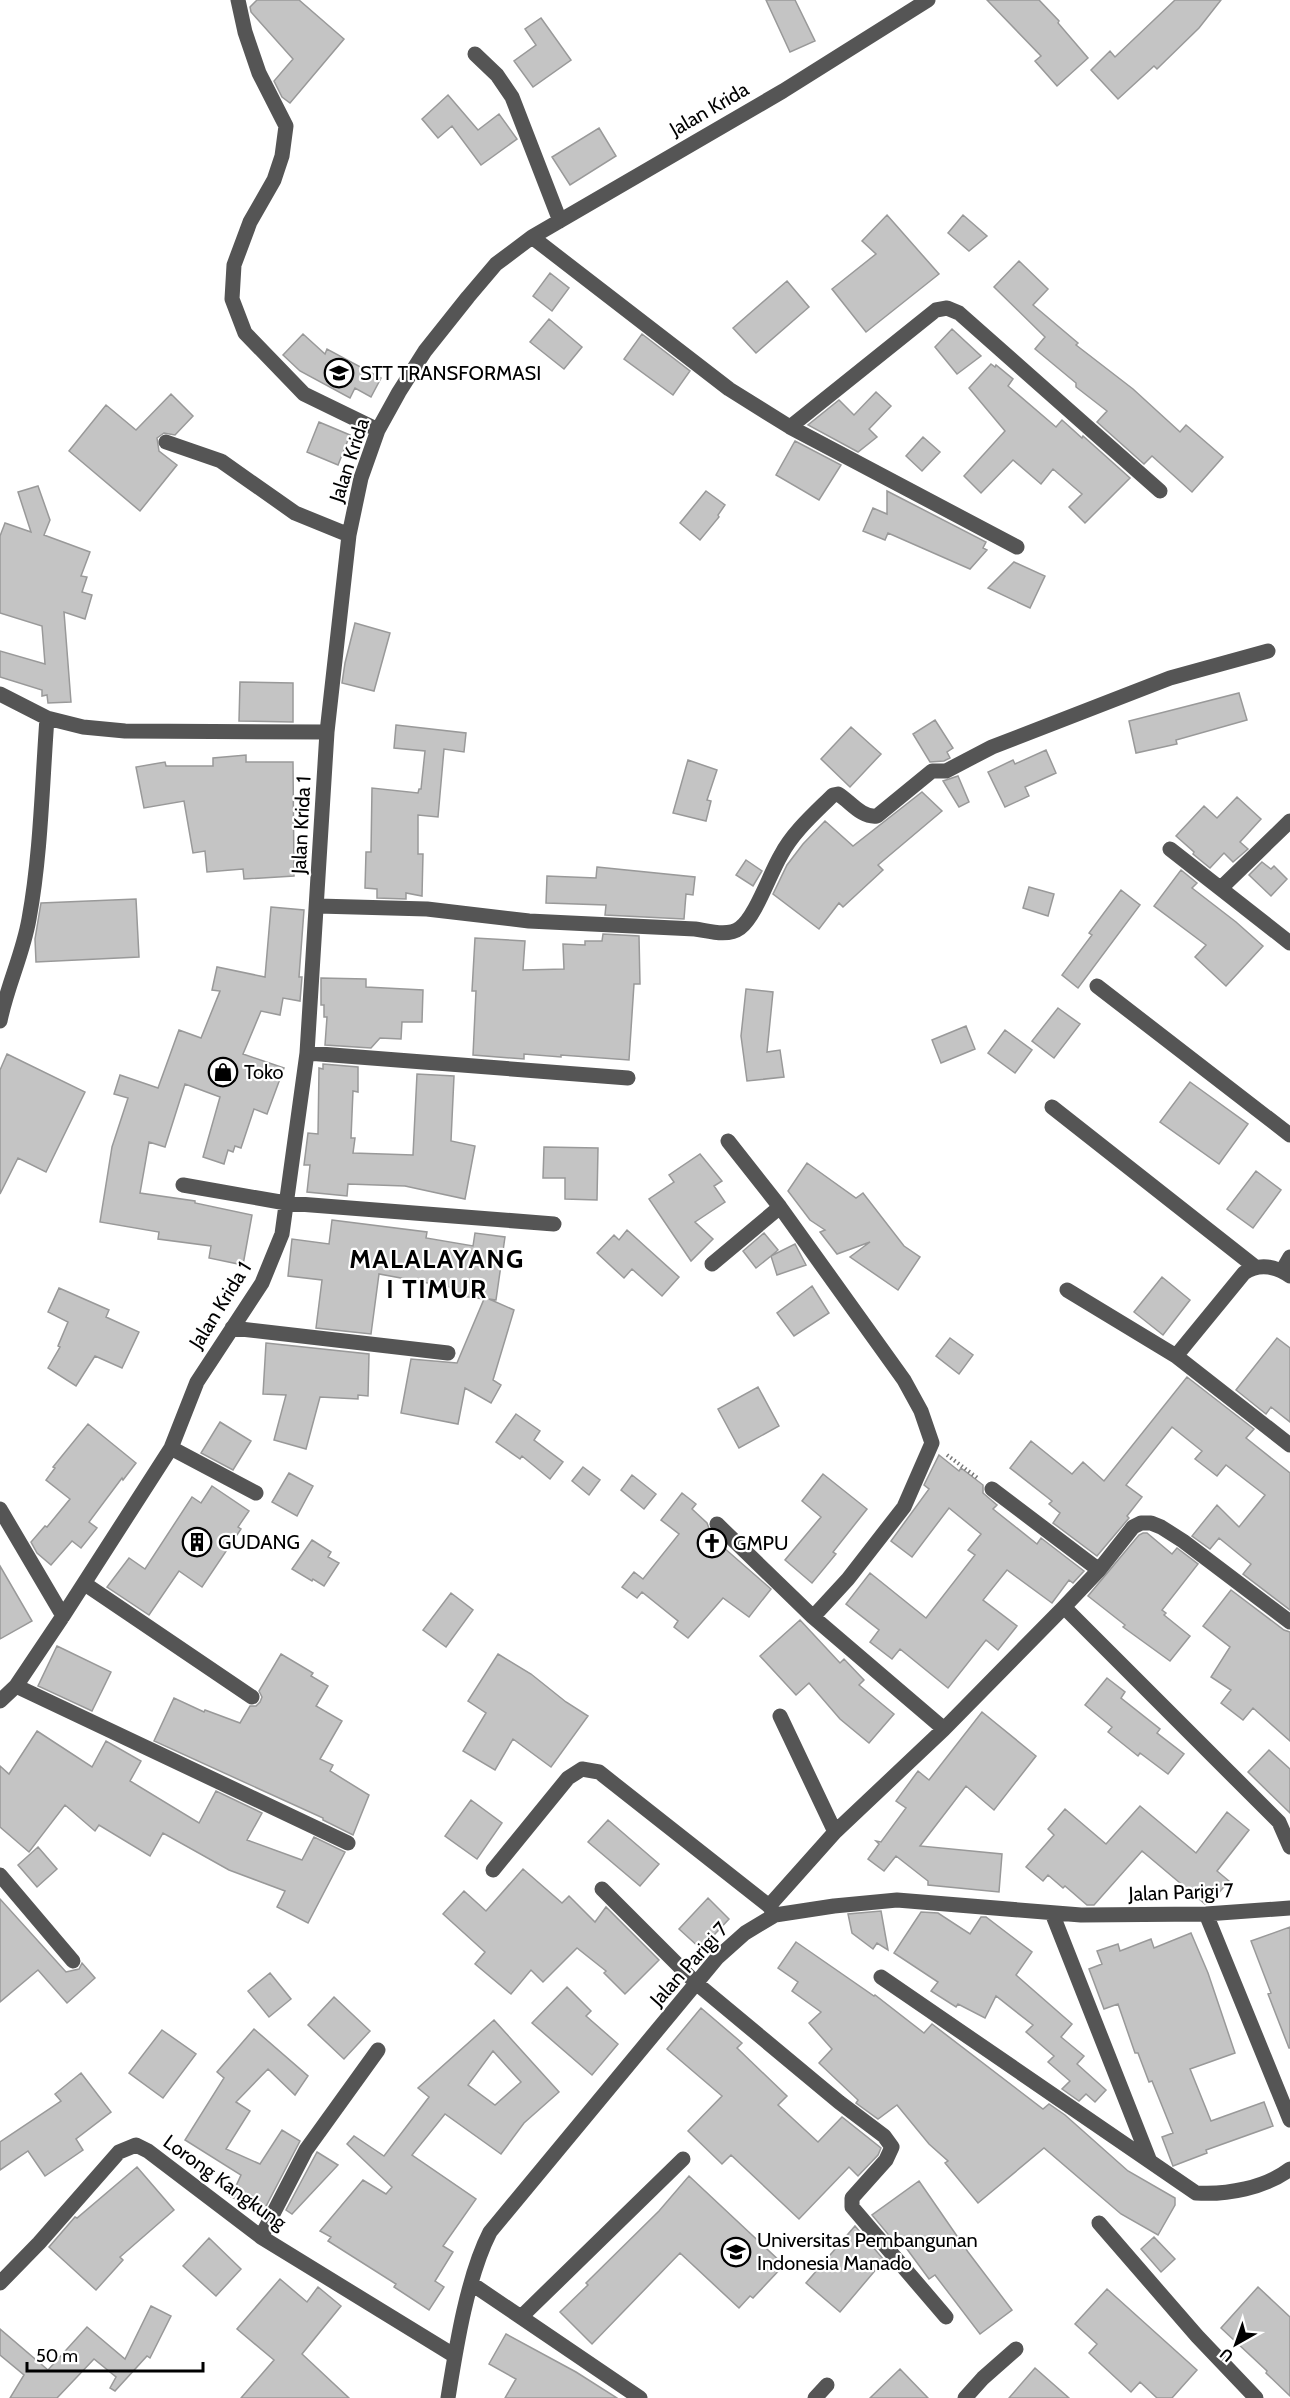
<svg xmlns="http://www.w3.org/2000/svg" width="1290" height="2398" font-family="Cabin,sans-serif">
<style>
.building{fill:#c4c4c4;stroke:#999;stroke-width:1.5;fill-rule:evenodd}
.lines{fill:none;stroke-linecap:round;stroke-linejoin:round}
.path{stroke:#777;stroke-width:4;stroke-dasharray:1.5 3;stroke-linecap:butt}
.minor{stroke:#555;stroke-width:15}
.labels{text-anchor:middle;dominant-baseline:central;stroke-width:4.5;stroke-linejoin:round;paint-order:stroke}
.street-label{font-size:20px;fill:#000;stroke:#fff}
.poi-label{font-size:20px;fill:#000;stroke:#fff;text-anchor:start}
.district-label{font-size:26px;font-weight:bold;letter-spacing:1.5px;fill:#000;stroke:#fff}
</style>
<rect width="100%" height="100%" fill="#fff"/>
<path class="building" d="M257 0H299L344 39 290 103 282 97 274 81 293 59 251 12 250 7Z
M766 0H795L815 41 790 52Z
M987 0H1039L1059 21 1058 23 1088 58 1057 86 1035 61 1041 56Z
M1175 0H1221L1199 28 1157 69 1154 66 1118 99 1091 70 1110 51 1115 57Z
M541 18 571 60 533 87 514 61 536 45 525 29Z
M448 95 478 130 499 114 517 139 481 165 452 126 438 138 422 119Z
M599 128 616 156 570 185 552 157Z
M887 215 939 274 866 332 832 289 876 254 862 241Z
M963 215 987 236 969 251 948 233Z
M1019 261 1048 289 1033 305 1078 343 1076 345 1133 389 1180 432 1186 425 1223 457 1192 492 1152 456 1144 464 1097 422 1107 411 1076 387V383L1035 349 1045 337 994 287Z
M550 273 569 288 552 311 533 296Z
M787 281 809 307 756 353 733 328Z
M549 319 582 347 564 369 530 342Z
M952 329 981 356 957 374 935 347Z
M303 334 325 354 327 349 381 378 371 397 355 388 350 398 300 371 283 355Z
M642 334 690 371 673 395 624 359Z
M991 364 995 367 996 365 1013 379 1008 386 1056 427 1062 420 1082 438 1083 436 1130 478 1085 523 1069 507 1082 494 1053 469 1041 484 1013 460 981 493 964 476 1005 431 969 388Z
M876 392 891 406 869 429 877 437 858 452 808 425 839 400 854 415Z
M171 394 193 416 175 435 164 433 157 438 159 451 177 465 140 511 69 451 106 405 136 430Z
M319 422 350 435 338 465 307 452Z
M923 437 940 452 922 471 906 456Z
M795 441 841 465 819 500 776 475Z
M38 486 50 520 44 535 90 552 81 576 87 577 82 592 92 595 85 619 64 612 71 702 48 703 47 695 42 696V690L0 677V651L45 664 42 626 0 613V536L5 523 31 532 18 492Z
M706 491 725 505 718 515 719 517 700 540 680 523Z
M887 491 986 542 983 548 987 550 970 569 888 533 885 540 863 531 873 508 887 514Z
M1014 562 1045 576 1030 608 988 588Z
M355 623 390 633 374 691 342 683 345 663Z
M240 682 293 683V722L239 721Z
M1239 693 1247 720 1176 740 1177 744 1136 753 1129 721Z
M935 720 953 748 947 752 950 758 944 761 930 762 913 734Z
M396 725 466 733 464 752 444 749 438 817 418 815V854H423L422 896 406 893V899L377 898V889L365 888 366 852H371L372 788 418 793 419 789H421L425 751 394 748Z
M851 727 881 754 850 787 821 759Z
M1046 750 1056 773 1025 787 1029 796 1005 807 988 772 1013 760 1015 764Z
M246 755V762H293L294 876 244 879 243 869 207 872 205 851 193 853 184 801 144 808 136 767 165 762 166 766H213V758Z
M688 760 717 770 707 800 711 801 706 821 673 813Z
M958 776 969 802 959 807 943 781Z
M922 792 942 811 878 865 883 870 843 907 839 903 819 929 773 894 787 865 803 844 825 821 853 846Z
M1237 797 1261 819 1240 842 1248 849 1233 862 1224 853 1210 868 1193 854 1194 852 1176 836 1204 806 1217 818Z
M746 860 762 871 753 886 736 875Z
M1262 862 1271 869 1274 866 1287 879 1271 896 1249 875Z
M597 867 695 877 693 895 686 894 684 919 605 915 606 905 546 903 547 876 596 878Z
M1181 870 1197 883 1192 888 1236 922 1263 946 1226 986 1195 957 1206 945 1154 906Z
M1029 887 1054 894 1048 916 1023 908Z
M1121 890 1140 905 1078 988 1062 975 1092 935 1089 933Z
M136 899 139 957 36 962 35 939 41 903Z
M271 907 304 910 299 977H302L300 1001 283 998 280 1015 261 1011 243 1054 284 1068 267 1114 254 1109 241 1148 235 1146 233 1152 228 1150 224 1164 203 1157 220 1097 185 1084 165 1147 149 1142 140 1193 195 1201V1203L252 1215 243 1265 209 1258 211 1246 158 1239 159 1232 100 1222 112 1147 128 1098 114 1094 120 1075 158 1088 179 1030 201 1038 220 991 212 990 217 967 265 977Z
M603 934 639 936 640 984H634L629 1060 561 1055V1057L524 1054V1059L473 1055 476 991H472L475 938 525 941 523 970 564 969 563 944 585 945V941H602Z
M321 978 366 979V987L423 990 422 1022H402L401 1039 380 1038 371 1048 325 1045 327 1017H324V1005H321Z
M746 989 773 992 767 1052 780 1050 784 1077 747 1081 741 1036Z
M1058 1008 1080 1024 1054 1058 1032 1041Z
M966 1026 975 1049 941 1063 932 1040Z
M1005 1030 1032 1050 1015 1073 988 1053Z
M7 1054 85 1092 46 1172 18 1158 0 1194V1070Z
M323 1064 358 1067V1092L353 1091 351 1138H355L353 1153 413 1155 417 1074 454 1076 451 1141 475 1146 465 1199 405 1186 348 1184 347 1196 307 1192 310 1165H304L308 1133 318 1134 319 1068 323 1069Z
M1190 1082 1248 1124 1219 1164 1160 1122Z
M544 1147 598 1148 597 1200 565 1199V1178H543Z
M700 1154 722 1181 714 1186 725 1202 695 1222 713 1239 691 1261 649 1199 674 1182 669 1175Z
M807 1163 856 1198 863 1193 904 1246 920 1257 898 1290 850 1257 870 1242 837 1254 820 1232 825 1230 810 1220 788 1191Z
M1256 1171 1281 1190 1253 1228 1227 1209Z
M332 1220 427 1232 426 1238 473 1246 475 1233 505 1237 496 1300 489 1299 514 1310 493 1380 501 1385 491 1403 465 1388 458 1424 401 1413 411 1359 457 1363 484 1299 454 1295 455 1288 379 1274 371 1334 316 1328 322 1280 288 1276 292 1239 329 1244Z
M627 1230 679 1277 662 1296 632 1269 624 1278 597 1253 614 1235 619 1240Z
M764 1233 778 1250 771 1256 795 1244 806 1265 777 1275 771 1256 756 1268 743 1251Z
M1162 1277 1190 1300 1163 1335 1134 1312Z
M812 1286 829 1313 794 1336 777 1313Z
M59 1288 109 1310 106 1317 139 1332 122 1368 95 1356 76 1386 48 1368 60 1347 58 1346 68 1322 48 1312Z
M950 1338 973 1355 959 1374 936 1356Z
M1277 1338 1290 1348V1422L1271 1407 1266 1414 1236 1390Z
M266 1343 369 1354 368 1396 358 1395V1399L320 1397 306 1449 274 1440 286 1395 263 1394Z
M1187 1377 1254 1429 1246 1438 1290 1473V1610L1243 1574 1251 1564 1219 1538 1210 1549 1192 1536 1217 1505 1239 1527 1265 1495 1226 1465 1217 1476 1195 1459 1202 1451 1172 1427 1126 1485 1142 1497 1127 1516 1129 1518 1097 1556 1053 1523 1060 1513 1049 1504 1052 1501 1010 1468 1031 1441 1072 1474 1083 1462 1104 1481Z
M758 1387 779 1426 739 1448 718 1409Z
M516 1414 540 1431 534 1440 563 1462 550 1479 522 1456 520 1459 496 1442Z
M220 1422 251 1441 233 1470 201 1453Z
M88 1424 136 1463 123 1480 122 1478 89 1522 97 1528 81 1548 72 1541 51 1565 37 1553 31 1542 45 1526 47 1527 70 1499 46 1480 55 1468 53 1467Z
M939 1455 959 1471 961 1468 983 1485V1493L997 1505 993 1509 1037 1544 1041 1538 1084 1571 1073 1583 1069 1580 1052 1603 1007 1570 983 1600 1017 1626 998 1650 986 1640 948 1688 900 1649 892 1659 870 1642 879 1630 846 1604 870 1573 926 1618 975 1555 968 1550 981 1534 949 1508 912 1557 891 1541 929 1489 924 1485Z
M583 1467 600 1480 589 1495 572 1481Z
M289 1473 313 1486 297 1516 272 1502Z
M823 1474 867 1509 833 1552 836 1554 812 1583 785 1560 821 1517 802 1501Z
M632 1475 656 1494 644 1509 621 1490Z
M212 1486 249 1511 238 1527 241 1529 202 1587 179 1571 149 1615 107 1587 129 1558 145 1569 192 1497 201 1503Z
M682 1493 696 1504 692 1509 707 1523 710 1531 725 1545 723 1547 771 1589 749 1617 723 1598 688 1638 674 1627 678 1621 642 1592 637 1598 622 1587 634 1572 643 1579 679 1534 661 1520Z
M1143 1533H1147L1172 1554 1177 1548 1198 1564 1162 1610 1166 1613 1164 1615 1190 1636 1170 1661 1123 1627 1125 1625 1088 1596 1139 1535Z
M312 1540 331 1552 328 1557 339 1563 324 1586 313 1579 312 1581 292 1569Z
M0 1566 32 1621 0 1639Z
M1231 1590 1284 1630 1290 1632V1741L1253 1708 1243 1720 1221 1703 1231 1690 1211 1677 1230 1647 1203 1626Z
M451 1593 473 1610 446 1647 423 1630Z
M800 1620 840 1663 844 1659 864 1680 859 1685 894 1714 869 1743 840 1719 809 1683 796 1695 760 1656Z
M57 1646 111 1672 92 1711 38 1686Z
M281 1654 313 1673 311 1676 328 1686 316 1706 342 1721 320 1759 333 1765 330 1771 369 1795 353 1835 323 1820V1818L154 1741 174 1698 204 1712 205 1710 240 1723 250 1706H256L260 1702 262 1697 259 1691Z
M498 1654 531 1674 566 1702 588 1716 551 1767 513 1739 495 1770 463 1751 486 1713 468 1701Z
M1107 1678 1125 1692 1121 1698 1160 1729 1157 1733 1184 1754 1168 1774 1140 1753 1138 1756 1108 1732 1112 1727 1085 1705Z
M982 1712 1036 1756 994 1810 966 1786 920 1846 1002 1854 999 1892 928 1885V1881L896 1856 884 1871 868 1859 879 1844 876 1841 881 1842 906 1808 896 1801 918 1771 929 1780Z
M37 1731 92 1767 106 1741 141 1761 130 1781 199 1823 216 1791 262 1813 247 1840 302 1860 314 1837 345 1852 308 1923 277 1907 285 1891 229 1870 163 1833 150 1856 99 1825 95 1831 65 1805 29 1852 0 1827V1766L9 1774Z
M1269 1750 1290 1769V1813L1248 1772Z
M471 1800 502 1823 477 1859 445 1836Z
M1140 1806 1196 1853 1227 1812 1249 1830 1217 1871 1229 1881 1209 1904H1205L1142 1851 1094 1905H1087L1065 1886 1063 1888 1048 1875 1043 1881 1026 1867 1054 1835 1048 1829 1065 1809 1106 1844Z
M608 1820 659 1864 640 1886 588 1842Z
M38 1847 57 1869 37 1887 18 1865Z
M523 1869 562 1903 569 1896 595 1922 606 1907 659 1960 625 1994 604 1973 606 1971 577 1948 543 1982 531 1970 511 1994 475 1964 485 1952 443 1914 464 1891 486 1911Z
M708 1898 729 1919 701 1949 679 1929Z
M0 1899 66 1972 79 1969 82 1963 95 1978 67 2003 38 1970 0 2002Z
M881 1911 888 1950 877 1943 873 1949 852 1933 848 1914Z
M921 1912 938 1913 970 1934 981 1917H986L1032 1952 1016 1975 1072 2024 1061 2037 1084 2056 1077 2064 1106 2090 1095 2102 1086 2094 1079 2101 1062 2089 1070 2081 1048 2062 1054 2056 1026 2032 1033 2025 996 1996 985 2018 958 2004 956 2007 931 1991 938 1982 894 1953Z
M1290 1927V2048H1289L1268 1994 1271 1993 1251 1941Z
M1191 1933 1208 1973 1235 2053 1190 2069 1211 2121 1264 2102 1273 2126 1206 2150 1207 2153 1173 2166 1162 2137 1173 2133 1152 2081 1149 2082 1138 2053H1135L1118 2004 1104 2009 1089 1969 1102 1964 1097 1951 1118 1944 1120 1951 1151 1939 1154 1948Z
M796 1942 874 1996 875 1995 924 2033 932 2024 1043 2109 1049 2104 1065 2115 1128 2171 1175 2198V2205L1158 2235 1121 2214 1044 2148 978 2203 945 2163 948 2161 929 2144 897 2105 878 2119 856 2103 858 2100 819 2063 832 2049 809 2023 821 2012 792 1991 798 1982 778 1968Z
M270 1973 291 1999 269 2017 248 1991Z
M567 1987 591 2011 586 2016 618 2044 592 2075 532 2023Z
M334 1997 370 2031 344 2059 308 2025Z
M701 2008 742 2043 737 2048 787 2096 778 2105 818 2142 842 2117 881 2148 878 2155 858 2176 849 2167 799 2219 731 2155 722 2164 688 2131 722 2096 667 2049Z
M494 2020 559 2092 524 2123 501 2154 445 2114 412 2155 476 2199 443 2246 453 2252 435 2281 444 2287 429 2310 394 2287 396 2284 328 2241 331 2237 320 2231 363 2180 386 2194 392 2187 347 2144 354 2136 384 2156 429 2097 418 2088ZM493 2051 521 2082 495 2105 468 2085Z
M254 2029 308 2076 295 2095 268 2069 236 2102 250 2111 226 2149 260 2164 282 2130 300 2141 263 2212 231 2197 241 2175 185 2140 224 2078 217 2072Z
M162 2030 196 2054 163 2098 129 2073Z
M81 2073 111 2112 76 2139 83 2150 45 2176 28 2151 0 2170V2142L61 2101 55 2094Z
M317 2152 338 2165 292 2214 286 2210Z
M137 2167 174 2210 120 2257 123 2260 96 2290 49 2247 75 2217 77 2218Z
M689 2176 784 2265 753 2298 750 2296 739 2308 680 2253 592 2344 560 2312 588 2285 586 2283 659 2211Z
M919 2181 968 2252 1012 2310 980 2334 935 2275 929 2279 901 2241 897 2245 872 2215Z
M855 2226 884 2260 840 2312 806 2283Z
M1154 2237 1175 2259 1161 2272 1141 2249Z
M209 2238 241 2269 216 2296 183 2266Z
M280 2279 307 2302 318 2287 341 2306 302 2354 349 2398H241L274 2360 237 2329Z
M1258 2287 1290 2317V2396L1266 2373 1267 2371 1221 2328Z
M1107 2289 1197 2370 1172 2398H1157L1140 2382 1131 2392 1089 2353 1097 2344 1075 2324Z
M151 2306 171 2316 150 2358 147 2356 115 2391 110 2388 116 2377 94 2359 57 2398H10L24 2375 0 2355V2329L48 2370 87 2327 125 2359Z
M506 2334 576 2372 617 2398H505L516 2379 489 2364Z
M1035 2368 1069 2398H1009Z
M900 2369 928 2398H870Z"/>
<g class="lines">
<path class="path" d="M947 1455 979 1479"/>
<path class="minor" d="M238 0 245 32 259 73 286 126 282 156 274 180 250 222 234 265 232 299 245 333 304 394 378 430
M475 54 497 75 512 97 560 221
M532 237 729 389 790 427 936 310 947 308 959 313 1160 491
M790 427 1017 547
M166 442 221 461 295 513 349 535
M0 694 47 718 83 727 125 731 327 732 349 535 361 478 378 430 399 392 425 351 468 297 496 264 532 237 783 91 928 0
M1170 849 1290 943
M1221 888 1290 821
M318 906 427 909 529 921 695 929C709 931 728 937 740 928 756 916 770 873 781 855 793 832 815 813 833 795L838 794C850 801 861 818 877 816L932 771H946L992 747 1170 678 1268 651
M1097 986 1290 1135
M0 1021C7 986 23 954 29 919 41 853 42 785 47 718
M307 1053 628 1078
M1052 1107 1254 1266
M728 1141 780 1207 904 1380 921 1411 932 1443 904 1507 848 1579 813 1617 944 1729
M183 1185 286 1203 554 1224
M712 1264 780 1207
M1282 1271 1290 1257
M1290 1276C1275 1266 1259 1263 1244 1273L1176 1356 1290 1445
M1067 1290 1176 1356
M232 1328 448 1353
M171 1448 256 1493
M992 1489 1099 1570
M0 1509 63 1616
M717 1524 813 1617
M85 1584 252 1697
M1064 1607 1279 1822 1290 1847
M16 1686 348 1843
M0 1701 16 1686 63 1616 171 1448 197 1382 262 1283 282 1234 307 1053 327 732
M780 1716 835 1832
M493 1870 568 1778 582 1769 599 1772 769 1906
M0 1875 73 1961
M602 1889 696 1983 839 2102 884 2136 892 2147 886 2160 852 2198V2207L946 2317
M1052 1913 1149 2159
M1206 1914 1290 2120
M775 1915 769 1906 835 1832 944 1729 1064 1607 1099 1570 1133 1527 1141 1523H1151L1161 1527 1183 1541 1290 1622
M881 1977 1196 2193C1227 2195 1265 2188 1290 2169
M1099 2223 1197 2336 1256 2398
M261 2237 306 2150 378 2050
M0 2283 39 2243 119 2152 136 2145 148 2151 261 2237 455 2356
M472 2284 640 2398
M522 2316 683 2159
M448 2398C456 2348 467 2277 490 2232L717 1958 745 1933 775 1915 834 1906 897 1900 1081 1915 1206 1914 1290 1908
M815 2398 827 2385
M965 2398 983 2378 1016 2349"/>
</g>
<defs>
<g id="university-ring" transform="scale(1.5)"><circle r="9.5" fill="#fff" stroke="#000" stroke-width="1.5"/><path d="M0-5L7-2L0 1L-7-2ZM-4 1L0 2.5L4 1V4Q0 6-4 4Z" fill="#000"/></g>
<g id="shop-ring" transform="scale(1.5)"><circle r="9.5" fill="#fff" stroke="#000" stroke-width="1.5"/><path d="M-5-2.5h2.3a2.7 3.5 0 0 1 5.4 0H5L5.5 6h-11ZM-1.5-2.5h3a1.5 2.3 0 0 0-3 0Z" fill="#000"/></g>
<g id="building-ring" transform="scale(1.5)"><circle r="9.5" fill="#fff" stroke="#000" stroke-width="1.5"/><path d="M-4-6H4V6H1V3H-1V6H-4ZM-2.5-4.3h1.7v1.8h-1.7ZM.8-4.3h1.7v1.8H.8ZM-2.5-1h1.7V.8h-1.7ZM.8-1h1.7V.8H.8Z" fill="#000"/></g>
<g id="church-ring" transform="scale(1.5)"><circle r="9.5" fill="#fff" stroke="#000" stroke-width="1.5"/><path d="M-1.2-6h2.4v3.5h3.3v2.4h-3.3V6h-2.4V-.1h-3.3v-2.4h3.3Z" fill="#000"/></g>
</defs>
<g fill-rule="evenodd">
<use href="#university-ring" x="339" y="373"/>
<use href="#shop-ring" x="223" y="1072"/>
<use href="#building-ring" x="197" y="1542"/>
<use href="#church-ring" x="712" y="1543"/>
<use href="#university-ring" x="736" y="2252"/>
</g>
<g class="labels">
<g class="street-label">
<text transform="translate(709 109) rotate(-30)">Jalan Krida</text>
<text transform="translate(349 460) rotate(-72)">Jalan Krida</text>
<text transform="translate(301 825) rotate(-87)">Jalan Krida 1</text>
<text transform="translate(220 1305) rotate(-58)">Jalan Krida 1</text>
<text transform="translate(1181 1892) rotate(-2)">Jalan Parigi 7</text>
<text transform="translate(689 1964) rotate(-48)">Jalan Parigi 7</text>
<text transform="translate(225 2182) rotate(36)">Lorong Kangkung</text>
</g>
<g class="poi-label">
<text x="360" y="373">STT TRANSFORMASI</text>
<text x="244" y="1072">Toko</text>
<text x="218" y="1542">GUDANG</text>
<text x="733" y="1543">GMPU</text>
<text x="757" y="2240">Universitas Pembangunan<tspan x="757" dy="23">Indonesia Manado</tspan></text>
</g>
<g class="district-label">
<text x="437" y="1259">MALALAYANG<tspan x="437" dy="30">I TIMUR</tspan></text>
</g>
</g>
<g transform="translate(1236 2344) rotate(220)" stroke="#ffffff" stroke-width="4.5" paint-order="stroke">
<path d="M0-4.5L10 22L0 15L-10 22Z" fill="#000000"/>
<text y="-9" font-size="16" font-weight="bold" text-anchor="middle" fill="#000000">U</text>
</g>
<path d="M27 2362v9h176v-9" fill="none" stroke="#000000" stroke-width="3"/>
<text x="36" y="2362" font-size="18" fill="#000000" stroke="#ffffff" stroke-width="4.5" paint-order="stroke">50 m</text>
</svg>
